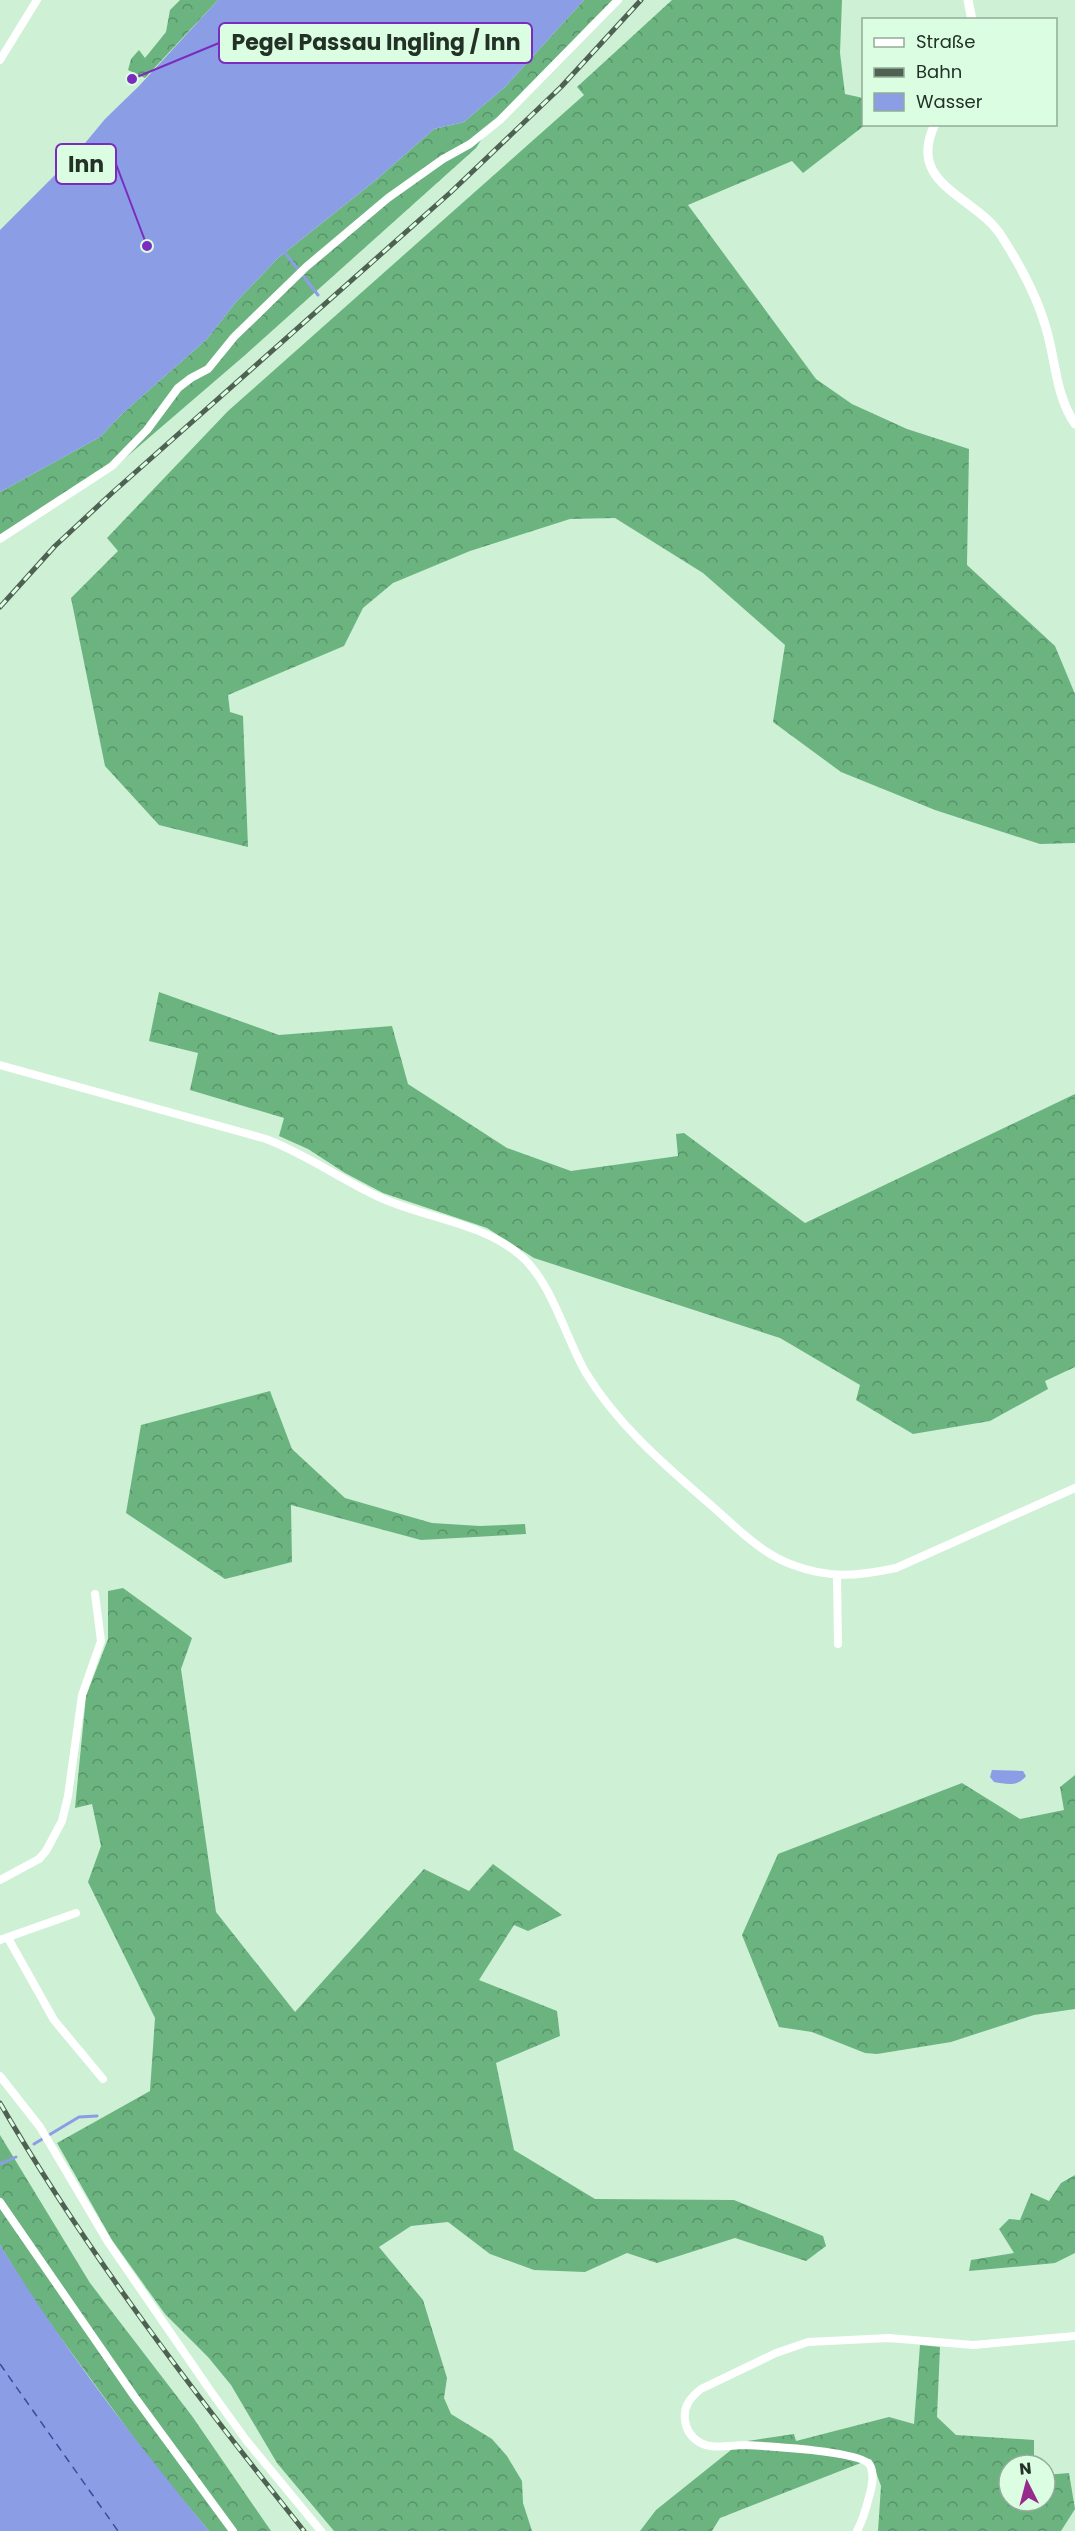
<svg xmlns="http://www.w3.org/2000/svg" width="1075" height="2531" font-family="Poppins,sans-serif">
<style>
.forest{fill:url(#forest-crowns)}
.water{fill:#8b9ee5}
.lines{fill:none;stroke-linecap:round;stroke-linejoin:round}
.stream{stroke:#8b9ee5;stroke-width:3}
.ferry{stroke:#3a4a9d;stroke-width:1.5;stroke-dasharray:8 6;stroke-linecap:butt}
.minor{stroke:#fff;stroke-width:8}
.tertiary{stroke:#fff;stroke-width:9}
.rail-casing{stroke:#4e6152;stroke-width:5}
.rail{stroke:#dbfee2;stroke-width:3;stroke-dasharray:9;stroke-linecap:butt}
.leader{fill:none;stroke:#7b2cbf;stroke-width:2}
.callout-dot{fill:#7b2cbf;stroke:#dbfee2;stroke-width:2}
.callout{fill:#dbfee2;stroke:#7b2cbf;stroke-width:2}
.callout-label{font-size:22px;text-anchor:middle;font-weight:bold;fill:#243127}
</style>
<defs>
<pattern id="forest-crowns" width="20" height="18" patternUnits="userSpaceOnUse" patternTransform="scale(1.5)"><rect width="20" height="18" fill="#6bb480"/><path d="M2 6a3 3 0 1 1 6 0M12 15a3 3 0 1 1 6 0" fill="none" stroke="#589369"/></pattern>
</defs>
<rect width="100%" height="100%" fill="#cef0d5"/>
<path class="forest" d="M180 0H218L145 78 128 70 131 59 139 50 145 58 166 32 170 10Z
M584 0H613L492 123 476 148 244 356 109 472 0 537V492L100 437 123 413 207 339 236 302 278 258 376 180 434 129 464 122 505 87Z
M672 0H842L840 53 845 94 863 98 865 125 803 173 792 161 688 205 816 379 852 404 907 429 969 449 967 565 1055 646 1075 694V843L1040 844 935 810 841 772 773 722 785 645 703 573 615 518 570 519 470 551 393 583 363 608 344 646 228 695 230 712 243 716 248 847 159 825 105 766 71 598 118 551 107 538 228 411 584 95 577 87Z
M159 992 279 1035 392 1026 408 1084 507 1148 571 1171 678 1156 676 1134 684 1133 805 1223 1075 1094V1367L1045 1381 1048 1389 990 1421 913 1434 856 1400 860 1385 780 1338 534 1258 487 1228 383 1193 345 1173 308 1149 279 1136 284 1118 190 1090 198 1053 149 1041Z
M270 1391 292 1449 345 1498 432 1523 480 1526 525 1524 526 1534 421 1540 291 1505 292 1562 225 1579 126 1513 141 1425Z
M123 1588 192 1638 181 1669 216 1912 295 2012 424 1869 469 1891 493 1864 562 1915 528 1931 514 1925 479 1980 557 2011 560 2036 496 2063 514 2150 595 2199 734 2200 823 2236 826 2246 806 2261 735 2238 657 2263 627 2253 585 2272 534 2270 490 2254 448 2222 411 2226 379 2247 423 2300 447 2378 444 2398 451 2414 492 2439 507 2456 522 2481 523 2503 532 2531H334L277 2463 231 2385 208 2357 165 2314 112 2240 57 2143 150 2091 155 2018 88 1882 101 1846 92 1804 75 1808 86 1696 108 1639V1591Z
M1075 1775V2009L1034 2015 951 2042 877 2054 865 2053 812 2032 779 2027 742 1935 778 1854 962 1783 1020 1819 1064 1810 1060 1787Z
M0 2135 90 2283 192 2416 271 2531H209L153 2464 36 2304 0 2245Z
M1075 2175V2253L1055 2263 969 2271 971 2260 1014 2253 999 2229 1009 2219 1020 2220 1031 2193 1049 2201 1061 2183Z
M920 2345 940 2347 937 2417 956 2435 1034 2440V2465H1009V2501H1045V2475L1069 2473 1075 2509 1061 2531H878L881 2486 871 2459 720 2518 712 2531H640L656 2510 741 2442 794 2434 796 2441 889 2417 914 2424Z"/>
<path class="water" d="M218 0H584L505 87 464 122 434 129 376 180 278 258 236 302 207 339 123 413 100 437 0 492V230L76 154 105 119 139 86Z
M992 1770 1023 1771 1026 1776C1018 1787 1006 1784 994 1782L990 1777Z
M0 2245C62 2346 134 2440 209 2531H0Z"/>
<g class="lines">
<path class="stream" d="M282 249 318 295
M34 2144 79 2117 97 2116
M0 2164 16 2157"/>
<path class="ferry" d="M0 2364 118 2531"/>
<path class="minor" d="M0 60 37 0
M0 539 112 466 147 430 178 388 191 378 208 369 234 337 306 267 388 198 443 159 470 144 500 120 618 0
M0 1065 266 1139C306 1154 340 1179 379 1197 424 1218 481 1222 520 1255 552 1282 565 1337 586 1373 619 1427 666 1466 713 1507 738 1529 762 1554 793 1565 830 1579 858 1576 896 1568L1075 1488
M837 1576 838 1644
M0 1880 39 1859 46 1851 62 1821 68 1796 82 1695 101 1641 95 1594
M8 1938 54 2020 103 2079
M0 1940 76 1913
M0 2076 40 2127 108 2242 212 2393 246 2440 321 2531
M0 2202 134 2396 233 2531
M857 2531C863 2520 866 2509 869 2497 872 2487 875 2475 870 2465 861 2451 765 2446 745 2445 730 2445 712 2450 699 2442 691 2437 686 2429 685 2420 683 2406 691 2397 701 2389L776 2353 808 2342 889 2338 973 2345 1075 2336"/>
<path class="tertiary" d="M968 0 972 20
M935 124C905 186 976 195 1002 237 1020 265 1037 296 1046 328 1056 361 1055 394 1075 424"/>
<g class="rail-casing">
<path id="rail" d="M0 607 55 546 112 493 451 192 561 87 641 0
M0 2103C89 2256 194 2393 304 2531"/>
</g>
<use href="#rail" class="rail"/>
</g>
<path class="leader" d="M132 79L219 43M147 246L116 164"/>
<g class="callout-dot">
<circle cx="132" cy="79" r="6"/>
<circle cx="147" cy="246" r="6"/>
</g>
<g class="callout">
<rect x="219" y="23" width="313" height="40" rx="6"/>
<rect x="56" y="144" width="60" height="40" rx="6"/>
</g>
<g class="callout-label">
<text x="376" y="50">Pegel Passau Ingling / Inn</text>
<text x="86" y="172">Inn</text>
</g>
<rect x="862" y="18" width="195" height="108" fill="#dbfee2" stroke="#92ac97" stroke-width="1.5"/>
<rect x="874" y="38" width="30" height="9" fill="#ffffff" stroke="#92ac97" stroke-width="1.5"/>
<text x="916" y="48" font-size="18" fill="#243127">Straße</text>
<rect x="874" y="68" width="30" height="9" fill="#4e6152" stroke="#92ac97" stroke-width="1.5"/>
<text x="916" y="78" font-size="18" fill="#243127">Bahn</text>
<rect x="874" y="93" width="30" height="18" fill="#8b9ee5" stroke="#92ac97" stroke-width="1.5"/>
<text x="916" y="108" font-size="18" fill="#243127">Wasser</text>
<g transform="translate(1027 2483) rotate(354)"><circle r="28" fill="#dbfee2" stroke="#92ac97" stroke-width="1.5"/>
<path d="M0-4.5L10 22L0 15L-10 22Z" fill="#962b8d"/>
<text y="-9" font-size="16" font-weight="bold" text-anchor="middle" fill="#243127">N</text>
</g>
</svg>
